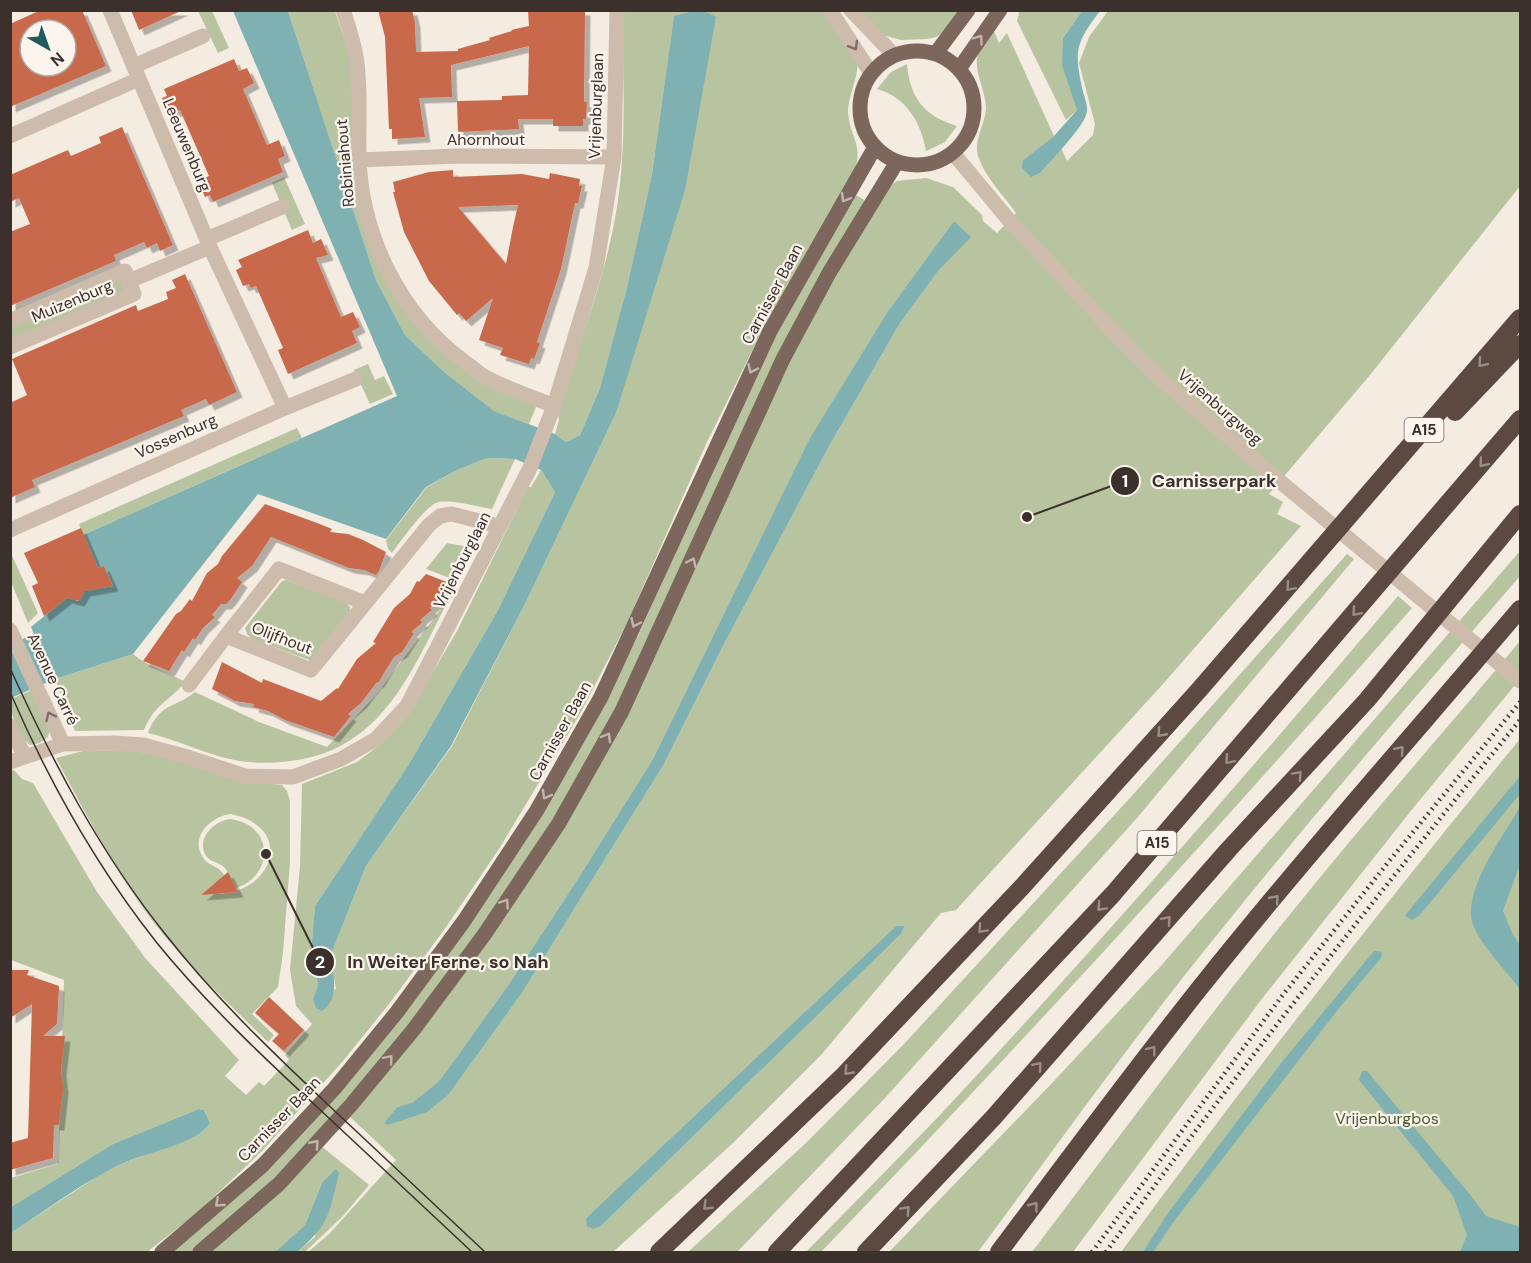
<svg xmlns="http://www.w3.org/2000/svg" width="1531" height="1263" font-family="'DM Sans',sans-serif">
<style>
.green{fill:#b8c4a0;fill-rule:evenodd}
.water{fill:#7fb0b2}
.building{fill:#c8694b;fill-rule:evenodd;filter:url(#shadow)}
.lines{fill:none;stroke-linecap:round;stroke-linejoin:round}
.minor{stroke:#cdbbac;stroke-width:15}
.major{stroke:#7d675c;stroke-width:15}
.highway{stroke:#5c4a42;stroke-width:18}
.tram{stroke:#3b302b;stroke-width:1.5}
.rail{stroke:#3b302b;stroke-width:4.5;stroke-dasharray:1.5 4.5;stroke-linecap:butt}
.oneway{stroke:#c2b5ac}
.oneway2{stroke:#7d6f65}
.oneway3{stroke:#9c8e87}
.labels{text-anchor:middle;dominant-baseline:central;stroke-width:4.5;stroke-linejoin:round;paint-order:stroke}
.shield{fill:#fbf5ee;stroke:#756b66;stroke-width:1.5}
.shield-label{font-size:15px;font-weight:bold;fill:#3b302b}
.street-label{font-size:16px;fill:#3b302b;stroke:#fbf5ee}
.park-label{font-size:16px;fill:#4a5a2e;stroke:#fbf5ee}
.leader{fill:none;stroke:#3b302b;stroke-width:2}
.callout-dot{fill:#3b302b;stroke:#fbf5ee;stroke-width:2}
.mark-label{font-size:18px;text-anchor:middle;font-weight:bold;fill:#fff}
.callout-label{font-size:18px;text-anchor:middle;font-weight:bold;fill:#3b302b;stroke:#fbf5ee;stroke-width:4.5;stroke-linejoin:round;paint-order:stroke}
</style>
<defs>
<filter id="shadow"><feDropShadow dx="5.5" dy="5.5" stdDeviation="0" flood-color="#0004"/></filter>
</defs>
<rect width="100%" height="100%" fill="#f4ebe1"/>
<path class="green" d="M198 11H212L229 48 218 53Z
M288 11H335L349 53 352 84 353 175 361 220 416 324 536 407 529 424 494 411 443 371 405 335 376 280Z
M622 11H693L674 17 652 174 627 287 600 388 580 435 566 442 555 434 559 420 557 409C580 343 606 276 617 207 627 142 623 76 622 11Z
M702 11H823C830 21 854 52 857 61 860 73 848 96 848 112 850 139 865 145 853 175L762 331 707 442 628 621 580 714 499 849 444 930 389 1004 343 1061 262 1151 197 1213 147 1252H11V1233L101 1174 126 1162 188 1139 203 1131 210 1123 204 1110 199 1109 113 1144 11 1207V1178L58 1164 64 980 11 960V771L14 770 22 779 33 783 97 892 146 959 239 1060 225 1076 246 1095 259 1082 264 1086 289 1060 285 1055 312 1024 296 1006 290 970 300 866 302 784 357 762 381 744 407 716 457 631 528 487H531L541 470 555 492 498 610 409 764 315 906 311 951 318 985 313 999 336 989 332 966V952L366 866 452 746 524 606 616 413 716 18Z
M858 11H962L943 33 936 37 927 39 901 40 883 35Z
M1018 11H1082L1063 38 1077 110 1066 120 1017 21 1019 13Z
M1108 11H1520V186L1370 375 1269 494 1283 502 1277 514 1301 526 1163 684 956 910 941 913 821 1055 733 1143 613 1252H308L329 1234 396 1160 347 1114 442 994 623 711 805 327 881 193 897 181 926 178 953 187 982 215 983 221 997 233 1016 213C1004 196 986 178 979 159 972 142 985 125 986 109 986 91 975 75 977 58 979 47 987 38 993 29L999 43 1007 33 1054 136 1023 160 1052 157 1061 148 1067 161 1093 135 1095 124 1079 63 1089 37ZM954 221 970 237 939 270 900 323 828 448 723 646 664 764 522 993 449 1094 384 1123 397 1107 411 1104 438 1082 448 1069 509 984 579 877 653 759 810 439 888 311ZM896 926H905L901 934 601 1226 586 1218Z
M907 64C910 98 924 116 957 126L945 142 926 151C921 122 906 97 877 89L891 72Z
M284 177 305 224 292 230 272 183Z
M854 194 866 201 631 680 559 809 484 924 427 1002 356 1088 279 1175 193 1252H169L342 1084 578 750 639 634 750 383 782 321Z
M123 277 130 291 11 343 10 326Z
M368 364 375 380 384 376 393 394 370 404 354 370Z
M297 428 302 438 83 535 79 524Z
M487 458 515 459 492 509C479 507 448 498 436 503 424 508 401 541 392 553L388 549 386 540 427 487 457 470Z
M447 543 474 548 456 587 450 578 426 569Z
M1520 551V576C1419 693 1318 809 1221 930 1136 1034 1058 1144 978 1252H889L1054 1081 1160 967Z
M11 553 38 613 28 623 11 582Z
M1347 554 1354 559 1137 818 885 1098 737 1252H688L807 1142 904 1044 1129 799Z
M286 580 345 602 350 607V613L312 661 252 639 247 634 245 628 282 581Z
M1398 596 1412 608C1220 827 1023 1042 821 1252H806C850 1207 895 1162 939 1116 1097 947 1249 772 1398 596Z
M450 597C415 664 386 743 303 759 282 763 262 764 240 761 208 756 179 740 148 733 160 702 174 709 195 692L259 722 327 747 376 695Z
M1520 641V679L1414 807 1261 1000 1073 1252H1032C1114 1144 1194 1035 1279 928 1357 830 1440 737 1520 641Z
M133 654C148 667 168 672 185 682 168 703 156 702 144 730L75 731 55 679Z
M32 690 50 727 48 737 40 743 30 745C16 734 11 717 11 699Z
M1520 739V1252H1121C1249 1077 1382 907 1520 739Z
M126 750 161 755 251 782 282 785 287 791 290 801V862L283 953 278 987 252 1014 274 1035 268 1042C225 1000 178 957 143 908 110 861 83 809 56 758L83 751ZM231 814C299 828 271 901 207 893L225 877C221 866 210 867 204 859 188 838 211 816 231 814Z
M229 819C266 822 277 862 247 883 239 888 229 890 220 892L230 882C227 858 212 867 205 854 197 837 214 822 229 819Z
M320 1145 369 1185 343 1216 305 1252H297L315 1237 322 1183 305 1225 275 1252H207Z"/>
<path class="water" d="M702 10 716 17 685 190 616 413 524 606 451 746 366 866 332 952C331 972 342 997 322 1011L316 1008 313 999 318 985 311 951 315 906 409 764 498 610 555 492 541 470 515 459 487 458 457 470 426 487 386 539 258 494 133 654 55 679 11 698V644L34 634 31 627 70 595 77 601 80 600 81 591 113 586 104 566 98 568 83 535 397 396 233 11H288L376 280 405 335 443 371 494 411 555 434 566 442 580 435 600 388 627 287 652 174 674 16 693 11Z
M1082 11H1100C1075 44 1074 51 1083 92 1085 99 1089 108 1086 115 1081 130 1052 159 1040 173L1031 177 1022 168 1023 160 1054 136 1077 110 1062 65 1063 38Z
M954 221 971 237 939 270 900 323 828 448 723 646 664 764 522 993 449 1094 427 1112 388 1125 384 1123 397 1107 412 1103 438 1082 448 1069 509 984 579 877 653 759 810 438 888 311Z
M1520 776V794L1419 916 1412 920 1405 916 1407 913Z
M1520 807V864L1503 911 1513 935 1520 945V989C1507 972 1481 945 1473 925 1461 892 1504 835 1520 807Z
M896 926H905L901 934 601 1226 593 1229 587 1226 586 1218Z
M1374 951H1379L1382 953 1381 958 1340 1007 1175 1220 1153 1252H1143L1168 1213 1282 1062Z
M1362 1071H1367L1472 1197 1486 1216 1520 1227V1252H1460L1467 1235 1453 1196 1359 1080Z
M199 1109 204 1110 210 1123C197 1144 148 1152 126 1162 87 1179 47 1210 11 1233V1207L113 1144Z
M336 1169 339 1173C329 1214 330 1224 297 1252H275L305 1225 322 1183Z"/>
<path class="building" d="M41 10H82L106 66 10 107V24ZM30 30H66V66H30Z
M131 10H183L139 30Z
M378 10H412L415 23 416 52 458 51V49L490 40 489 38 512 31 511 30 529 26 528 10H585L584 102H587L586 119H583V126H553V119H518L519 129 458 132 457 101 502 100V96L528 95 529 46 451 65 452 97 419 98 425 137 392 139V129H389L385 37Z
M234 59 239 71 247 68 254 83 243 89 267 145 279 140 285 156 278 159 283 172 213 202 210 195 205 197 198 181 209 176 180 110 169 114 162 98 167 96 164 89Z
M122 127 173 245 160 251 157 243 147 248 144 242 114 255 116 261 10 306V232L30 224 19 198 10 202V175L68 150 71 156 101 143 99 137Z
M453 170V177L522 174 549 179 550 173 580 179 579 186H582L580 195 578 203H575L561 269 537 342 540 343 534 359 531 358 529 364 500 355 503 348 479 340 493 298 466 321 459 313 457 315 429 281 404 232 393 192H395L393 182 429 172ZM518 205 513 227 506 264 458 207Z
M308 230 313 243 321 239 328 255 316 258 341 317 353 312 360 327 352 331 357 343 288 374 278 350 283 348 256 286 251 288 249 284 243 286 236 270 242 267 238 260Z
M185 274 237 392 209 405 206 399 181 410 184 416 32 480 35 487 10 498V403L27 395 12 359 136 305 138 311 168 299 166 292 176 288 172 280Z
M265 504 317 523 332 529 330 532 348 534 363 540 386 552 379 571 376 575 364 570 349 568 271 537 252 566 237 578 242 582 231 599 226 604H221L212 615 215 617 203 628 195 640 193 638 184 652 182 650 169 671 143 661 176 614 181 611 190 599 192 601 207 573 218 564 222 556Z
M81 528 98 568 104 566 113 586 85 591 79 601 67 598 44 616 32 586 38 583 24 553Z
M426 574 452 584 441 599 430 608 432 610 420 620 423 622 411 632 414 633 402 652 394 657 378 683 377 682 361 703 348 714 351 716 334 737 285 720 268 711 253 707 254 704 235 701 212 689 222 662 262 683 263 679 321 701 337 688 338 689 357 659 376 643 373 642 394 608 410 594 417 581 419 582Z
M228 872 238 892 201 895Z
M10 970H29L27 975 59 986 57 1024 43 1036H65L61 1070 63 1088 59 1125H54L53 1158 10 1170V1143L28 1138 32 1004 10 1018Z
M269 997 304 1030 284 1051 272 1041 279 1034 255 1013Z"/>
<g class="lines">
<path class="minor" d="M110 10 210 247 285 408
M343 10C349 28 355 45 357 63 361 94 358 127 359 159 362 237 401 316 465 362 472 367 479 374 487 378 508 389 532 397 554 406
M830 10 871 73
M851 10 894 55
M134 66 203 36
M10 136 139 79
M953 153 1008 219 1125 344 1164 382 1271 474 1520 681
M359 160 458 156 614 157
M207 239 282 207
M129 281 210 247
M10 321 125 271 134 294 10 347
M10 530 285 408 356 379
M365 603 279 569 226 636 311 670 429 525 440 516 452 514 498 526
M10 630 63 744
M189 685 226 636
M10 726 25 757
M10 762 63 744 115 743 143 745 184 756 245 776 293 777 341 759 376 739 407 706 530 468 554 406 596 268 614 157 617 10"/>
<path class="major" d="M860 108a57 57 0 1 1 114 0a57 57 0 1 1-114 0Z
M936 53 968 10
M959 69 1000 10
M162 1252 263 1165 334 1089 397 1012 464 921 537 810 601 697 770 331 875 147
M200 1252 279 1184 351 1105 414 1029 484 935 559 823 622 711 783 359 829 273 897 162"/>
<path class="highway" d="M1455 412 1520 344
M659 1252 844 1075 1022 887 1199 690 1520 318
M777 1252 1113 894 1520 419
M866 1252 993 1118 1229 849 1367 700 1520 514
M999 1252C1065 1164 1130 1076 1199 989 1302 860 1413 735 1520 609"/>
<path class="tram" d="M10 668C53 763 101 854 166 935 213 995 268 1048 323 1100 377 1151 431 1202 485 1252
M10 692C49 782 96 866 157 943 205 1002 260 1054 316 1106 368 1155 420 1204 472 1252"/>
<path class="rail" d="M1092 1252 1282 996 1386 865 1520 702
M1106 1252C1238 1070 1378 894 1520 720"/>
</g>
<defs><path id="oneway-chevron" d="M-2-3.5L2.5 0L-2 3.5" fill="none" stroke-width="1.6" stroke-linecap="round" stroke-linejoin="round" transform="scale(1.5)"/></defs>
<g class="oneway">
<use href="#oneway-chevron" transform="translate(979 39) rotate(-55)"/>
<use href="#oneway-chevron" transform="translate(845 198) rotate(120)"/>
<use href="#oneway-chevron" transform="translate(752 369) rotate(115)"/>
<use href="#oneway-chevron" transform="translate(692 562) rotate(-65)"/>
<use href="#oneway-chevron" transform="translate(635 623) rotate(115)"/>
<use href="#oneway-chevron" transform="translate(607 737) rotate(-60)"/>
<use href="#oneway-chevron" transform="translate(546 795) rotate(119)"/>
<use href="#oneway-chevron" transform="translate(505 903) rotate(-56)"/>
<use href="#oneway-chevron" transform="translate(389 1059) rotate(-50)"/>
<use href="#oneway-chevron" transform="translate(315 1144) rotate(-48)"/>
<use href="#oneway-chevron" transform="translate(219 1203) rotate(139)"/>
</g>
<g class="oneway2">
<use href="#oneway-chevron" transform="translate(854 46) rotate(59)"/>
<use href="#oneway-chevron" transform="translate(50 716) rotate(-115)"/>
</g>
<g class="oneway3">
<use href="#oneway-chevron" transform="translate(1482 363) rotate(131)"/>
<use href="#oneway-chevron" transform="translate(1483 463) rotate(130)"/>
<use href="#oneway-chevron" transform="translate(1290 587) rotate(131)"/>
<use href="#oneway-chevron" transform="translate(1356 612) rotate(131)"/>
<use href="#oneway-chevron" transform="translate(1161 733) rotate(132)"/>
<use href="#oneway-chevron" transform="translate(1400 750) rotate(-49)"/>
<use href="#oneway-chevron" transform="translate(1229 760) rotate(131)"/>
<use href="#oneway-chevron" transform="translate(1298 775) rotate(-47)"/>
<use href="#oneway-chevron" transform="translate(1275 899) rotate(-50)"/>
<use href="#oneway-chevron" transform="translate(1101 907) rotate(133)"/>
<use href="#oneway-chevron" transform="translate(1167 920) rotate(-49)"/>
<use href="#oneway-chevron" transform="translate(982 929) rotate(133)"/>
<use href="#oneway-chevron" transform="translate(1152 1050) rotate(-52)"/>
<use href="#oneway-chevron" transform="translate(1038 1066) rotate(-49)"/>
<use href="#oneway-chevron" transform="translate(848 1071) rotate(134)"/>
<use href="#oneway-chevron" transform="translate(707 1206) rotate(136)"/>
<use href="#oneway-chevron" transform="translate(1034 1206) rotate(-53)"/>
<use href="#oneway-chevron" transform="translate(906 1210) rotate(-47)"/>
</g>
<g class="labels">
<g class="shield">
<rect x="1404.5" y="418" width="39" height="24" rx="4.5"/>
<rect x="1137.5" y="831" width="39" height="24" rx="4.5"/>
</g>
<g class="shield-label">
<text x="1424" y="430">A15</text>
<text x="1157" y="843">A15</text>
</g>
<g class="street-label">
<text transform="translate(596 106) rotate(-88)">Vrijenburglaan</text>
<text x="486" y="139">Ahornhout</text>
<text transform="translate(187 145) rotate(67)">Leeuwenburg</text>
<text transform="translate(345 163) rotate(-95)">Robiniahout</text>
<text transform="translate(772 294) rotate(-62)">Carnisser Baan</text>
<text transform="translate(72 301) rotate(-23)">Muizenburg</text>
<text transform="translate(1220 407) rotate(41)">Vrijenburgweg</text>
<text transform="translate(176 436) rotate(-24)">Vossenburg</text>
<text transform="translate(462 560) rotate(-63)">Vrijenburglaan</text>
<text transform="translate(282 638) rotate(21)">Olijfhout</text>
<text transform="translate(53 679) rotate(65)">Avenue Carré</text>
<text transform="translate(560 731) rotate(-61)">Carnisser Baan</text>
<text transform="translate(279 1119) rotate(-46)">Carnisser Baan</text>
</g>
<g class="park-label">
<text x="1387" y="1118">Vrijenburgbos</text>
</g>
</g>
<path class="leader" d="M1027 517L1125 481M266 854L320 962"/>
<g class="callout-dot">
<circle cx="1027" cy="517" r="6"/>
<circle cx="266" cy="854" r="6"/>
<circle cx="1125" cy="481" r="15"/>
<circle cx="320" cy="962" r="15"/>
</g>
<g class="mark-label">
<text x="1125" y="487">1</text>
<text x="320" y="968">2</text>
</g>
<g class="callout-label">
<text x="1214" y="487">Carnisserpark</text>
<text x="448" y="968">In Weiter Ferne, so Nah</text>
</g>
<rect width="1531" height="1263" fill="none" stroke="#3b302b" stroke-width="24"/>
<g transform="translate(48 48) rotate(140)"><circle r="28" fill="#fbf5ee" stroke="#aea6a0" stroke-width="1.5"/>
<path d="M0-4.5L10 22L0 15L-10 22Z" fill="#1f5a5e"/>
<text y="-9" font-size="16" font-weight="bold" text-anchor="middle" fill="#3b302b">N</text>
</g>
</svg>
